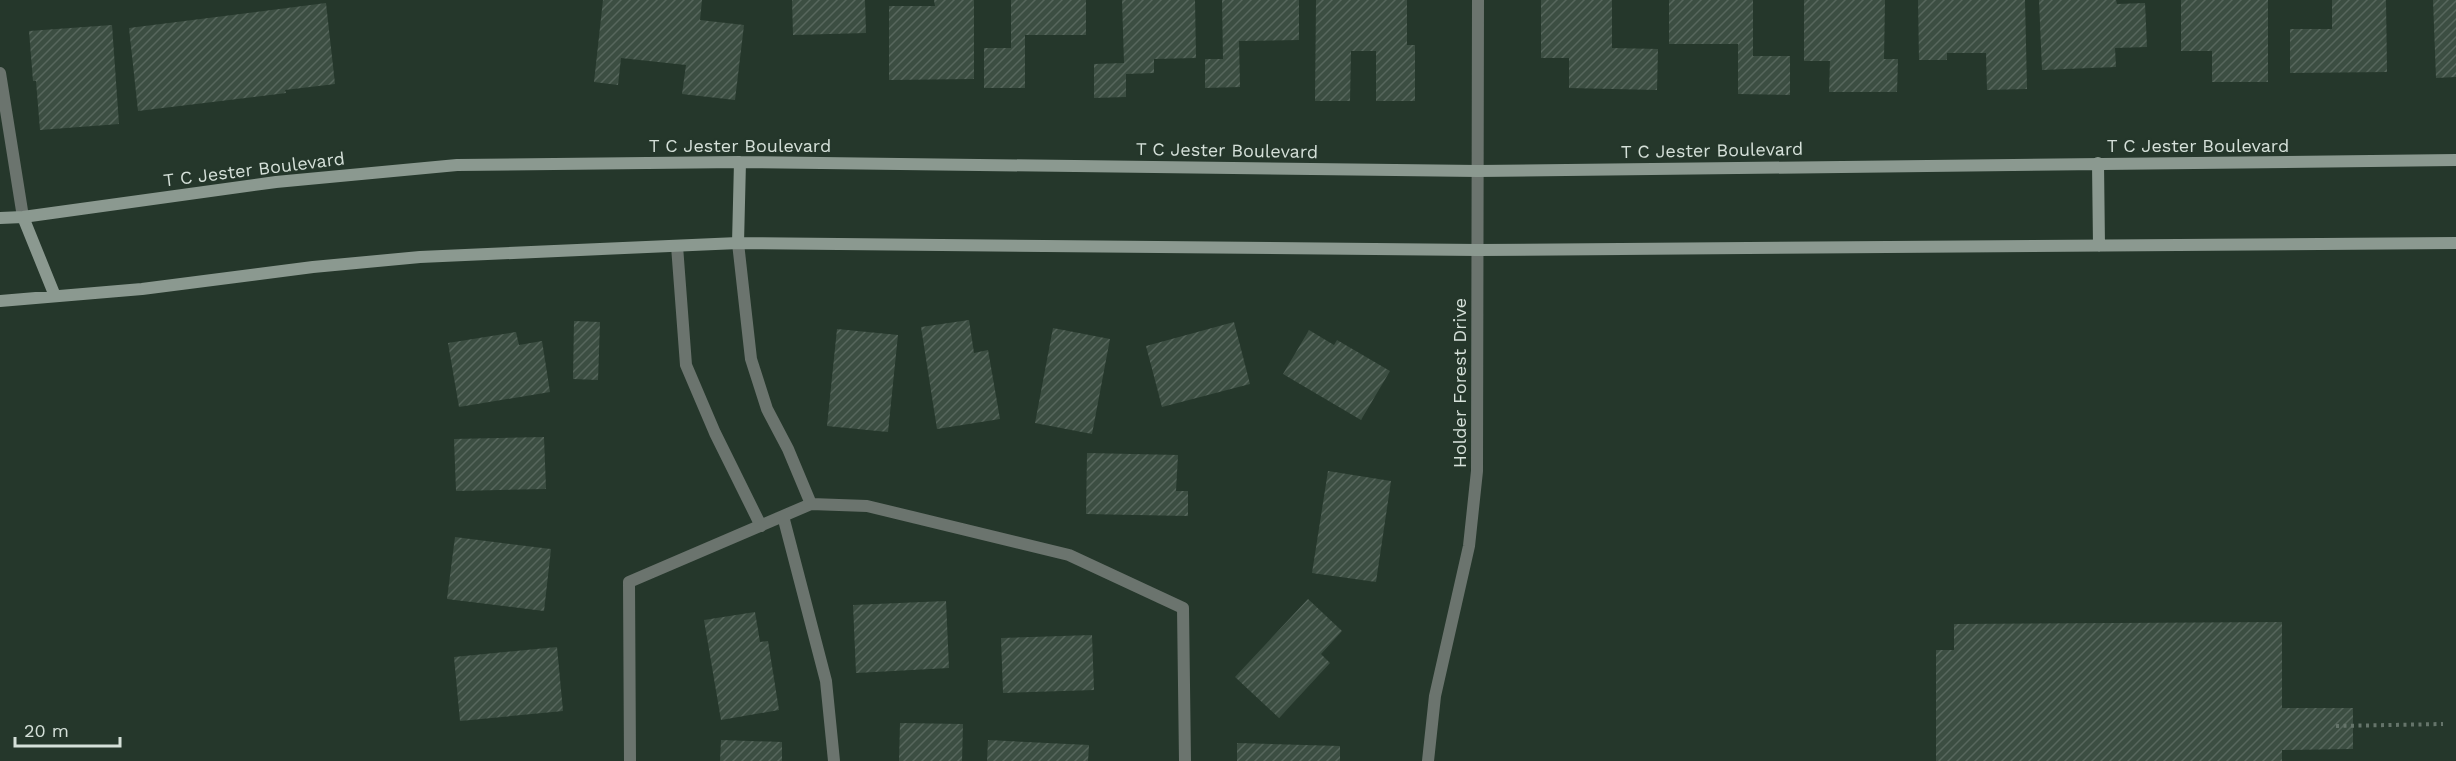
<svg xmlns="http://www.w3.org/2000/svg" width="2456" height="761" font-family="'Work Sans',sans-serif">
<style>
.building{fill:url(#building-hatch)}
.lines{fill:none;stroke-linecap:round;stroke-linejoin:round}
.path{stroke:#65746a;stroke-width:4;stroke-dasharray:3 4.5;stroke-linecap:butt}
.lane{stroke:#6b746e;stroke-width:12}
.street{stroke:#6b746e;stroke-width:12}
.secondary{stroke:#8b9990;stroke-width:12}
.labels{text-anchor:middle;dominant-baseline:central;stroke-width:4.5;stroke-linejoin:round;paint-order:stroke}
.street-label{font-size:18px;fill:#d5e0d9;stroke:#25372b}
</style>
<defs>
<pattern id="building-hatch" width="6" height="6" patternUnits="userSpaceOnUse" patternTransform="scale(1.5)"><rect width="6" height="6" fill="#3c4e42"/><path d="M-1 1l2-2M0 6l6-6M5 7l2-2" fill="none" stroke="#57675d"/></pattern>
</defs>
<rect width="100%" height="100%" fill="#25372b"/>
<path class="building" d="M603 0H702L700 20 744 25 735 100 682 94 686 65 621 58 618 85 594 82Z
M792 0H865L866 33 793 35Z
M934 0H974V79L889 80V6H935Z
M1011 0H1086V35H1025V88H984V48H1011Z
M1122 0H1195L1196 58 1154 59V73L1126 74V97L1094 98V64L1124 63Z
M1222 0H1299V40L1239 41 1240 87 1205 88V59H1223Z
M1316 0H1407V45H1415V101H1376V51H1351L1350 101H1315Z
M1541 0H1612V48L1658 49 1657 90 1569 88V58H1541Z
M1669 0H1753V56H1790V95L1738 94V44H1669Z
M1804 0H1885L1884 59H1898L1897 92H1829L1830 61H1804Z
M1918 0H2025L2027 89 1987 90 1986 53H1947V60H1919Z
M2039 0H2116L2117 4 2145 3 2147 47 2115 48 2116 67 2042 70Z
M2181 0H2268V82H2212V51H2181Z
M2332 0H2386L2387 72 2290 73V29H2332Z
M2433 0H2456V77L2436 78Z
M326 3 335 84 285 90 286 93 138 111 129 28Z
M112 25 119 124 40 130 36 81H33L29 31Z
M969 320 974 353 988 350 1000 419 937 429 921 327Z
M574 321 600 322 598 380 573 379Z
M1234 322 1250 384 1162 407 1146 346Z
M1053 328 1110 339 1092 434 1035 423Z
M837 329 898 335 888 432 827 426Z
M1309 330 1334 345 1337 340 1390 371 1361 420 1283 374Z
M516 332 519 345 542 341 550 392 459 407 448 343Z
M544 437 546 489 456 491 454 439Z
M1087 453 1178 455 1176 491H1188V516L1086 514Z
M1328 471 1391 481 1376 582 1312 573Z
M455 537 551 549 544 611 447 599Z
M1308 599 1342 631 1321 654 1330 663 1279 718 1235 677Z
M946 601 949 668 856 673 853 605Z
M755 612 760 642 768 641 779 710 721 720 704 620Z
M2282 622V708H2353V749L2282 750V761H1936V650H1954V624Z
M1092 635 1094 690 1003 693 1001 638Z
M557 647 563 711 460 721 454 657Z
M900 723 963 724 962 761H899Z
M721 740 782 742V761H720Z
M988 740 1089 745 1088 761H987Z
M1237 743 1340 746V761H1237Z"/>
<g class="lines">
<path class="path" d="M2336 726 2443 724"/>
<path class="lane" d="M0 73 23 217
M738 243 751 359 767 409 788 449 811 504
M677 246 686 365 715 433 761 526
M783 516 826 681 834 761
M630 761 629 582 811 504 867 506 1069 555 1183 608 1185 761"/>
<path class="street" d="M1428 761 1435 696 1469 546 1477 471 1478 0"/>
<path class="secondary" d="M2098 163 2099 246
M23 217 55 296
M0 218 23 217 276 182 457 165 740 162 1478 171 2456 160
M738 243 740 162
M0 301 142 289 313 267 420 257 738 243 1478 250 2456 243"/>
</g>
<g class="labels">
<g class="street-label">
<text x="740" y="145">T C Jester Boulevard</text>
<text x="2198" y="145">T C Jester Boulevard</text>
<text transform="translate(1227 150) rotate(1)">T C Jester Boulevard</text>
<text transform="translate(1712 150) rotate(-1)">T C Jester Boulevard</text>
<text transform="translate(254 169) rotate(-7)">T C Jester Boulevard</text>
<text transform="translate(1459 383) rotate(-90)">Holder Forest Drive</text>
</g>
</g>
<path d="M15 737v9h105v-9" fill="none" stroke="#d5e0d9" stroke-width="3"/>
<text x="24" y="737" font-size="18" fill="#d5e0d9" stroke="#25372b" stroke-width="4.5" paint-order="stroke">20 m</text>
</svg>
